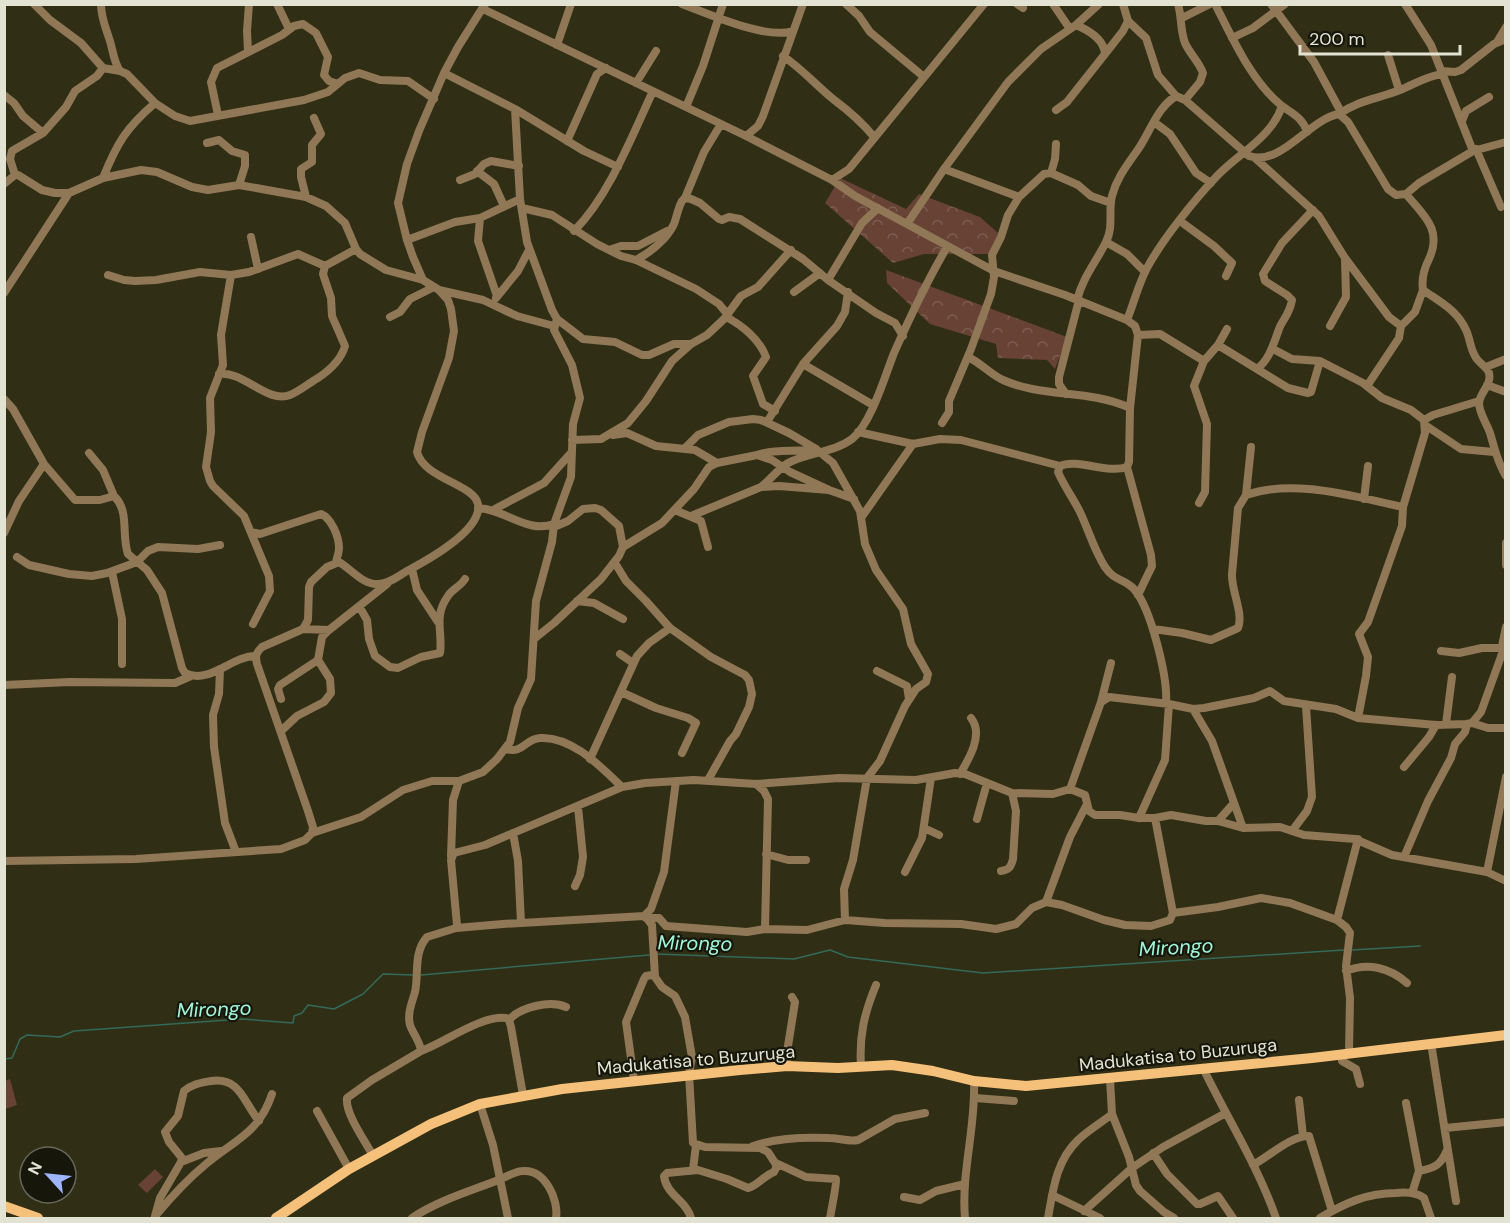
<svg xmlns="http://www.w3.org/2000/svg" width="1510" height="1223" font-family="'DM Sans',sans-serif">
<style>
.forest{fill:url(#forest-crowns)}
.garden{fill:#674235}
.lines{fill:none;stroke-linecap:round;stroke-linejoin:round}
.stream{stroke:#336a5a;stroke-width:1.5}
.minor{stroke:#907756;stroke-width:8}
.major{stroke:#f4c07a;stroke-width:10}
.labels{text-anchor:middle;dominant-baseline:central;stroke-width:4.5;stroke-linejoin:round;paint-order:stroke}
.street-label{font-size:18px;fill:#e3e3d4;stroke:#16160b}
.water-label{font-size:20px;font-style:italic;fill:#9ff7db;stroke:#16160b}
</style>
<defs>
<pattern id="forest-crowns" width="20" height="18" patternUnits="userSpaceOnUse" patternTransform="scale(1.5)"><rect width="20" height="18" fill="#674235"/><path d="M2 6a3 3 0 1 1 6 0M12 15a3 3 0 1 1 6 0" fill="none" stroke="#7d5d51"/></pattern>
</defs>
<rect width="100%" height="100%" fill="#302e15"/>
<path class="forest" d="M840 178 906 209 919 194 980 217 998 233 993 254H924L893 263 825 203Z
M886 270 1067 337 1055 369 1047 360 998 358 996 344 930 324 887 283Z"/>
<path class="garden" d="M10 1079 17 1105 5 1109V1081Z
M155 1169 163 1177 147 1193 138 1185Z"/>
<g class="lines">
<path class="stream" d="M1352 950 1420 946
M657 954 794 959 830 950 848 957 983 973 1344 950
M421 975 649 955
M4 1059 12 1058 20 1039 27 1035 60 1037 74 1031 242 1019 293 1023 294 1016 302 1013 308 1005 334 1009 363 994 383 974 413 975"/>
<path class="minor" d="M34 4 50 20 81 43 103 68 120 71 127 74 155 103 175 116 190 121 304 100 328 92 345 78 359 73 380 80 408 81 434 99
M101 4C101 17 105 26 109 38 113 49 113 61 120 71
M277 4 289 29
M682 4C709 14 766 40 793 31
M846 4 859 16 870 32 924 77
M1017 4 1023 8
M1053 4 1070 29
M1123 4 1128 21 1146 38 1158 75 1176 96
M1178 4C1182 18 1180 30 1185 43 1190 54 1199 62 1203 73L1200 82 1185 100
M1215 4C1233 39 1251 81 1282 106 1293 114 1303 118 1307 132
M1271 4 1314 62 1341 112
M1405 4 1431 45 1473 151
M483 9 746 136 832 180 855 196 994 271 1065 295 1127 320 1135 326 1138 335 1130 408 1129 462 1127 467C1107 474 1077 458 1060 466L1058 472C1064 486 1073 498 1080 512 1089 531 1094 550 1105 567 1115 582 1124 578 1134 589 1151 608 1168 678 1166 703
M1182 18 1210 4
M1232 38 1253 28 1285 4
M1497 42 1506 27
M557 45 571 4
M248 51 247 31 249 4
M1105 54 1123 31 1128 21
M1388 55 1399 90
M783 56C802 69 816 85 833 99 849 111 862 122 874 137
M1442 71 1455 72 1461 70 1494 44 1506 39
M444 73 515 109 520 199 527 242 552 310 557 319 583 339 615 342 642 355H649L674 344H691
M636 83 656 51
M4 95 14 103 23 116 43 133
M686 107 703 66 723 4
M515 109 584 151 618 167
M1056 110 1067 102 1105 54C1104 39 1088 30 1076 25
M1339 114C1359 100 1377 99 1400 90 1415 84 1426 76 1443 74
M218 115 211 82 217 68 282 35 294 26 303 24 316 33 328 57 324 75 329 81 338 84
M1462 121 1466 111 1489 97
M1154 122 1170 134 1196 173 1211 183
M746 136 758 126 763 116 803 4
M567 141 597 74 606 68
M207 143 219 140 232 151 245 155V166L239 185
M1476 149 1501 207
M1255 158 1319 216 1345 258 1389 317 1401 326
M944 169 1019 197
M477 171 494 184 504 206
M1051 173 1055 159 1056 144
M15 175 10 159 12 151 43 133 66 107 75 91 97 76 103 68
M103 178C117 143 126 128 155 103
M460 180 475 174 484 164 491 161 519 166
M832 180 849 169 984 4
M4 184 15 175H18L42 190 55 193H69L103 178 141 170 157 172 192 187 208 190 239 185 306 197 326 206 345 223 356 249 360 254 386 270 423 280
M1406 194C1423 215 1443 229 1429 259 1424 269 1421 278 1423 290 1440 302 1457 310 1466 330 1470 338 1470 348 1475 356 1478 363 1487 366 1489 373 1492 385 1480 392 1479 403 1479 413 1487 424 1490 433 1495 449 1497 462 1506 476
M306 197 301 177V169L312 162V145L321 134 314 118
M685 198 704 152 721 124
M522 208 552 215 597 244 621 256 636 260 696 289 719 304 728 315
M480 218 478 241 497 296
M1180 221 1214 246 1232 263 1226 276
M907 224 944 169 1008 82 1041 49 1076 25 1099 4
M574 231C609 196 632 136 653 91
M251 237 258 269
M407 240 455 222 480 218 520 199
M1106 242 1127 254 1145 272
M609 250 621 246H638L667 231
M636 260C651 252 667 239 674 224 677 216 678 208 682 201L685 198 691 199 700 203 719 219 722 220 729 217 740 219 803 259 828 280 876 313 895 323 903 336
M108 275 124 280 135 281 156 280 200 272 231 275 249 272 298 254 325 266 356 249
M231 275 221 335 223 365 210 398 211 432 206 467 210 481 213 486 244 516 269 576 270 591 253 624
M828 280 862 223 878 208
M439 290 483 300 517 316 554 326
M794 292 820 273
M4 293 69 193
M496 298 518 271 529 250
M1077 300C1083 277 1096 262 1106 242 1114 226 1108 212 1112 196 1117 177 1128 164 1139 148 1151 130 1157 108 1176 96L1185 100 1249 156C1281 167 1309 119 1339 114L1348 122 1388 189 1396 195 1406 194 1419 183 1473 151 1506 142
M390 317 400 312 410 299 434 287
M726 317C742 325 760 340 766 357L753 376 763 404 775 411
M1127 320C1134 303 1138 285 1147 268 1162 240 1195 199 1217 176 1238 154 1272 137 1282 106
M1330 326 1346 297 1345 259
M1138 335 1160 334 1204 361 1194 386 1207 424 1205 492 1199 503
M1218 345 1257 369C1269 360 1273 345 1278 332 1281 320 1289 317 1292 300L1287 295 1265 281 1263 274 1282 243 1313 210
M1273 349 1292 359 1320 361 1363 383 1382 398 1411 410 1424 420 1425 433 1403 507 1402 526 1368 622 1359 634 1368 657 1366 676 1358 718
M968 357C981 363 991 375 1003 380 1043 398 1089 389 1130 408
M1204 361 1218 345 1227 329
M803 364 873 405
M1486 367 1506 359
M1257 369 1288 388 1308 393 1311 392 1320 361
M219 374C243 370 267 404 290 395 300 391 309 383 318 378 330 370 341 360 345 346L332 316 331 298 323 274 325 266
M1487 385 1506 392
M1367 386 1399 338 1401 326 1415 312 1423 290
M1066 394 1059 384V377L1079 300
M4 399 13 409 44 464 75 500H100L114 496C130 511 121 535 128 554L147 570 162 593 182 668 185 673C209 685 232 656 255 656
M1424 420 1433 415 1479 401
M767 422 803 364 837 326 845 312 848 292
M942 423 949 412V401L971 349 991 294 994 277 992 255 1001 237 1008 215 1019 197 1044 174 1051 173 1078 185 1091 196 1111 203
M1425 425 1461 449 1494 452
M858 432 913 444 940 439 961 440 1060 466
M613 435 627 433 656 446 695 450 717 463
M572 440 601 439 628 423 646 401 672 361 691 344 707 335 724 319 741 296 758 287 791 250
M685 448 698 435 729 422 753 419 761 420 789 433 816 449 833 463 860 511 865 544 876 570 903 609 911 644 928 674 926 682 916 689 905 706 880 761 867 778 853 860 844 889 845 920
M89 453 103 470 114 496
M757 455C776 448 797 453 816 449
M1127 467 1151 555 1152 566 1138 595
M761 487C770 480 778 469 788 463 808 452 833 453 852 439 871 424 885 376 894 353 910 317 927 281 947 247
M1246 495 1251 447
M1364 499 1368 466
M478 508C505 509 527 534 554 524
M493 510 544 483 571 453
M675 510 701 521 708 547
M691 516 761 487 779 486 829 490 854 499
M861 518 913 444
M251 532 260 534 321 514C331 518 339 536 339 548 339 552 337 558 336 562
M4 533 19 501 44 464
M1506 543V565
M623 547 662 523 694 489 709 467 717 463 757 455 772 460 790 472 829 490
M17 557 29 565 69 574 92 576 107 573 137 562 148 551 158 547 198 549 220 545
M615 563 626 581 646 601 670 628 711 657 745 675 749 680 752 694 749 707 736 734 730 741 708 780
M412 569 417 590 438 622
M112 572 122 619V664
M577 601 594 603 623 619
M359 606 367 620 369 639 375 656 390 667 398 668 421 657 440 653C443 631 433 617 448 596 452 589 460 587 465 579
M303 629 329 630 387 584
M1153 629 1182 633 1211 640 1238 628C1244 614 1231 590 1232 574L1238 508 1246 495C1294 478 1355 497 1403 507
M534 639 554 623 601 579 619 556 623 547 619 526 601 510 595 508 583 509 568 521 554 527
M1441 651 1459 653 1482 648H1503
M1505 653 1502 646 1506 627
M620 654 633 663
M220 669 219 694 213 715 214 747 225 823 236 852
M877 671 907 686 909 699
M4 685 70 682 175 683 191 676
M621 692 656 708 688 718 696 723 682 753
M281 699 278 689 280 685 318 660
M1101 702 1111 663
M1193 709 1212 741 1243 828
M1472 723 1488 728H1506
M1446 724 1452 677
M281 731 297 716 324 702 331 693 330 679 318 660 322 637 329 630
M506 749C523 754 525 739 540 738 572 736 601 767 622 787
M590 759 637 656 649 643 670 628
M1404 767 1429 737 1436 725
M960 774C969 759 984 734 971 718
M756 784 764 791 768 799 765 929
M1070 789 1085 795 1089 811 1095 815H1120L1139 818H1155L1171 815 1206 821H1218L1243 828 1280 827 1304 835 1355 839 1392 855 1487 872 1506 881
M1139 818 1165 760 1169 704
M977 819 987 783
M1218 821 1234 803
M924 828 939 835
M1292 831 1307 811 1312 797 1306 706
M312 833 361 817 403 790 432 781H459L483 772 497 759 510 742 518 708 531 679 536 601 552 542 554 524 571 477 573 424 580 398 572 365 554 330 557 319
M513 833 518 861 521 923
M766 854 788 860H806
M451 856 453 800 459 781
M1404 857 1428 801 1451 758 1455 744 1465 732 1467 724
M4 861 136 859 281 849 305 840 312 833 313 827 308 811 257 664C255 656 256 653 262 647L303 629 308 620 309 587 311 582 327 567 339 562C351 569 363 585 378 584 389 584 398 576 407 571 426 561 483 530 478 504 474 484 424 479 417 452L422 432 449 358 454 331 451 309 448 300 439 290 423 280 413 257 407 240 398 203 407 164 419 131 444 73 458 47 485 4
M1001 871C1009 870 1011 867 1013 859L1016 811 1012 793
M905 872 922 838 931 778
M1487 872 1506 777
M575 886 580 875 583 857 578 807
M1046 902 1070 837 1087 804
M1173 913 1218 907 1261 898 1290 903 1337 920 1346 927 1350 933 1346 966 1350 998 1349 1053
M645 916 652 925 655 977
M646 918H659L666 926 747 932 765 929 807 930 845 920 885 923 961 924 996 929 1016 924 1032 908 1046 902 1062 905 1104 920 1125 925 1151 926 1170 920 1173 913 1155 818
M1337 920 1358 839
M456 928 503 924 644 916 651 909 664 872 676 781
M1346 971C1368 962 1390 968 1407 983
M509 1020C520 1007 550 1000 566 1007
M1431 1043 1456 1201
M421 1051C444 1043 481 1015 506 1018L509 1020 511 1027 523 1095
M1341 1054 1342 1061 1356 1069 1360 1084
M787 1066 788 1046 795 1002 792 997
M861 1067C859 1036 864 1014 876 985
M1203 1068C1227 1118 1258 1166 1276 1218
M634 1080 626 1022 644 979 646 976 652 975 655 977 662 987 675 996 685 1017 692 1057 689 1074 693 1143 705 1147 760 1148 768 1152 777 1166 774 1172C762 1177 757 1186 748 1188L727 1179 698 1170 667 1173 664 1176C666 1195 687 1201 691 1218
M975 1098 1014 1101
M1299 1100 1303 1136
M1406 1103 1419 1171 1412 1193
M480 1104 493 1145 508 1218
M317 1111 349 1169
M1112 1114 1129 1157 1136 1185 1140 1191 1164 1212 1174 1218
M1445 1128 1506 1122
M753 1146C776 1138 805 1137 829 1138 839 1138 848 1142 858 1140L895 1119 925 1113
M1153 1153 1167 1174 1197 1204H1200L1218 1196 1233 1218
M373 1156C366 1142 345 1114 347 1098L372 1080 421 1051C420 1041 413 1034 410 1025 407 1013 412 1003 415 992 419 974 413 953 427 937L456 928 457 925 451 860 454 853 485 845 622 787 645 783 694 780 756 784 839 778 916 780 955 773 965 774 1012 793 1053 794 1070 789 1101 702 1109 697 1169 704 1193 709 1204 708 1254 698 1270 691 1284 701 1336 709 1358 718 1436 725 1466 724 1472 723 1481 712 1503 651
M181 1162 204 1153 221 1151
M776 1163 806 1177 836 1179C837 1182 831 1212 830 1218
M1253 1165C1270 1156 1290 1136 1309 1136L1332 1211
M693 1170 696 1145
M1419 1171C1435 1168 1441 1165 1447 1150
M1052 1195 1100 1218
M904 1197 920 1200 936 1191 965 1184
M1084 1211 1132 1168 1163 1147 1224 1114
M157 1214C172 1196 188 1179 206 1164 236 1139 259 1133 272 1094
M155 1216 160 1198 181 1162 182 1158 169 1142 165 1132 178 1116 184 1091C192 1084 200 1083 211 1081 240 1077 243 1101 259 1121
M412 1218C439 1200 471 1191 501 1179 508 1176 516 1171 523 1171 545 1169 559 1200 556 1218
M965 1218C961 1172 976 1127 974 1081
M1048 1218C1053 1190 1056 1161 1078 1140 1088 1130 1101 1123 1112 1114L1110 1079
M1320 1218C1345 1203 1367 1193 1396 1193 1406 1192 1416 1192 1424 1198L1431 1218"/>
<path class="major" d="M4 1206 38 1218
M276 1218 349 1169 431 1124 480 1104 562 1089 740 1070 787 1066 838 1068 892 1065 933 1071 974 1081 1026 1086 1312 1058 1506 1035"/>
</g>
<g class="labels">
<g class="street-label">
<text transform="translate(1178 1055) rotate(-6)">Madukatisa to Buzuruga</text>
<text transform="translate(696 1060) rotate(-5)">Madukatisa to Buzuruga</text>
</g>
<g class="water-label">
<text transform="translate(695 943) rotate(1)">Mirongo</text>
<text transform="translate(1176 947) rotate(-3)">Mirongo</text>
<text transform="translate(214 1009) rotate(-2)">Mirongo</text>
</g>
</g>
<rect width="1510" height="1223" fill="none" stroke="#e3e3d4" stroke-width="12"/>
<g transform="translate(48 1175) rotate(297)"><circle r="28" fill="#16160b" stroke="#68685b" stroke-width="1.5"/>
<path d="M0-4.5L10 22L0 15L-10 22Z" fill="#9eb4fd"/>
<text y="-9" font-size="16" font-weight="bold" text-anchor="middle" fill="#e3e3d4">N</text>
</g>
<path d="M1300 45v9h160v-9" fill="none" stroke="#e3e3d4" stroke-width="3"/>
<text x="1309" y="45" font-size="18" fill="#e3e3d4" stroke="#16160b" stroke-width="4.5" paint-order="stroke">200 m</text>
</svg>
